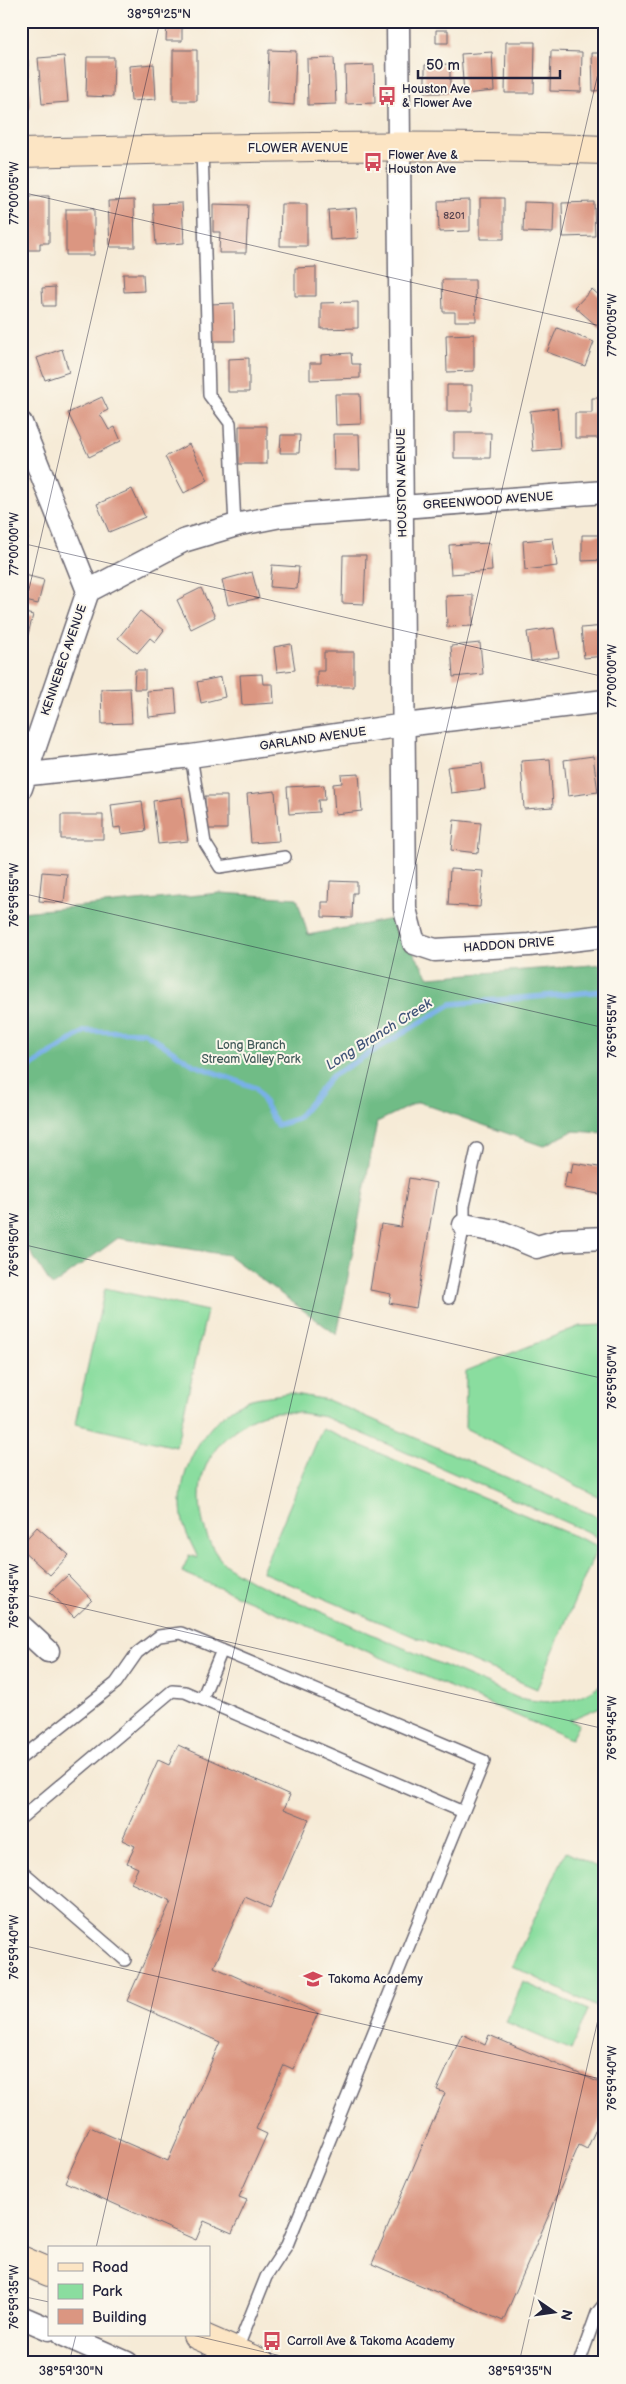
<svg xmlns="http://www.w3.org/2000/svg" width="626" height="2384" font-family="'Balsamiq Sans',sans-serif">
<style>
.green{fill:#8add9f;stroke:#56806d}
.forest{fill:#6fbc86;stroke:#486f60}
.lines{fill:none;stroke-linecap:round;stroke-linejoin:round}
.stream{stroke:#78b0e8;stroke-width:5.5}
.building{fill:#db9681}
.lane-casing{stroke:#6c6872;stroke-width:14}
.street-casing{stroke:#6c6872;stroke-width:25}
.secondary-casing{stroke:#6c6872;stroke-width:30}
.lane{stroke:#fff;stroke-width:11}
.street{stroke:#fff;stroke-width:22}
.secondary{stroke:#fce5c4;stroke-width:28}
.ticks{fill:none;stroke:#22223b;stroke-width:1;stroke-opacity:0.45}
.labels{text-anchor:middle;dominant-baseline:central;stroke-width:4;stroke-linejoin:round;paint-order:stroke}
.number-label{font-size:10px;fill:#503f4c}
.poi-label{font-size:12px;fill:#22223b;stroke:#fbf7ec;text-anchor:start}
.street-label{font-size:12px;fill:#22223b;stroke:#fbf7ec}
.park-label{font-size:12px;fill:#415a59;stroke:#fbf7ec}
.water-label{font-size:14px;font-style:italic;fill:#405478;stroke:#fbf7ec}
.neatline{fill:none;stroke:#22223b;stroke-width:2}
.ticks-label{font-size:12px;text-anchor:middle;fill:#22223b}
</style>
<rect width="100%" height="100%" fill="#fbf7ec"/>
<filter id="ink" filterUnits="userSpaceOnUse"><feTurbulence type="fractalNoise" baseFrequency=".02" numOctaves="2"/><feDisplacementMap in="SourceGraphic" scale="10" xChannelSelector="R" yChannelSelector="G"/><feConvolveMatrix kernelMatrix="1 2 1 2 8 2 1 2 1" color-interpolation-filters="sRGB"/></filter>
<filter id="wash" filterUnits="userSpaceOnUse"><feTurbulence type="fractalNoise" baseFrequency=".0096" numOctaves="4" result="noise"/><feDisplacementMap in="SourceGraphic" scale="20" xChannelSelector="R" yChannelSelector="G"/><feGaussianBlur stdDeviation="1.12" result="paint"/><feColorMatrix in="noise" values="0 0 0 0 0 0 0 0 0 0 0 0 0 0 0 0 0 1.4 0 .05"/><feComposite in="paint" operator="in"/></filter>
<g filter="url(#wash)">
<rect width="100%" height="100%" fill="#f6ebd7"/>
<path class="green" d="M105 1288 207 1311 176 1447 75 1424Z
M605 1325V1500L465 1428 466 1371 580 1326Z
M288 1393 328 1400 605 1520V1543L590 1533 325 1417C302 1413 275 1407 254 1418 235 1427 214 1446 206 1466 193 1494 202 1544 226 1565 234 1572 245 1577 255 1583L518 1698C558 1705 571 1704 605 1682V1705L569 1720 579 1724 571 1739 182 1572 189 1555 198 1558C194 1548 187 1537 184 1526 171 1478 202 1421 246 1401 258 1396 275 1396 288 1393Z
M322 1429 598 1546 537 1689 262 1572Z
M566 1852 605 1871V2011L512 1966Z
M523 1982 588 2010 571 2050 506 2022Z"/>
<path class="forest" d="M220 893 297 898 308 935 392 919 429 977 605 964V1133L573 1131 543 1146 418 1102 377 1122 337 1335 228 1255 118 1238 52 1286 21 1237V912Z"/>
<g class="lines">
<path class="stream" d="M21 1073 85 1031 144 1032 194 1065 256 1088 277 1125 297 1119 332 1076 451 1004 605 991"/>
</g>
<g id="blocks">
<path class="building" d="M167 23 182 24V41H166Z
M436 30H448V43H436Z
M506 42H535L534 93H505Z
M173 50H197V101H173Z
M269 50 296 51 294 105 267 103Z
M551 51 582 52 581 92 550 91Z
M492 52 494 91 464 94 461 54Z
M592 53H605V90L593 91Z
M64 56 68 102 42 104 38 58Z
M87 57H114L113 97 86 96Z
M334 58 336 104 308 105 307 59Z
M28 60 30 109H21V61Z
M154 64 156 99 131 101 129 66Z
M450 64V93H425V65Z
M374 65 375 103 346 104 345 66Z
M25 196H49V243H40V250H24Z
M480 198H504V239H480Z
M134 200 135 247H110L108 201Z
M470 200V231L439 232 438 201Z
M524 202 554 203 553 233 523 232Z
M594 202 595 236 563 237 562 203Z
M182 203 184 243 156 245 153 204Z
M213 204 248 205 246 253H219L220 232H213Z
M281 204H307V246H280Z
M356 208 358 238 330 240 328 210Z
M66 209H94V255H66Z
M316 267V296H295V268Z
M123 274H143L144 291 124 292Z
M442 280H475L476 321H455V312H443Z
M55 287V306H43L42 288Z
M592 289 605 301V333L575 307Z
M358 302V328L321 329V303Z
M234 303 235 341H211L210 304Z
M557 328 594 342 585 366 547 352Z
M474 334V371L447 372 446 335Z
M62 349 69 372 45 380 37 358Z
M351 353 352 364H360V378L310 380V363H321V355Z
M249 358V392H228V359Z
M447 385H472V411H447Z
M335 394H360L361 424 336 425Z
M102 397 108 410 100 414 109 430 115 427 121 441 89 457 68 413Z
M592 398H605V438H575V413H592Z
M557 408 560 449 533 451 530 411Z
M239 426H267V464H239Z
M454 433H491L490 458H454Z
M333 434H359L360 470H334Z
M281 435H300L299 453H280Z
M189 444 208 480 184 493 165 457Z
M132 489 145 517 109 532 97 504Z
M21 507 28 539 21 540Z
M582 535H605V560L582 561Z
M553 538 557 566 525 570 523 541Z
M490 543 492 571 451 574 449 545Z
M343 555H366L364 604 342 603Z
M272 565 299 567 297 589 270 587Z
M252 572 259 598 228 605 222 580Z
M21 574 44 580 38 604 21 600Z
M201 588 215 617 191 629 177 600Z
M473 595V626L447 627 446 596Z
M140 611 164 630 155 642 150 638 137 653 118 638Z
M21 612 33 615 27 638 21 636Z
M605 626V656L584 658 581 628Z
M554 628 559 657 531 661 527 632Z
M480 643 483 674 453 677 451 646Z
M291 644 295 670 277 672 274 647Z
M324 652H354V687H317V671H324Z
M135 670H145V689H134Z
M262 674 263 684H273L274 703 242 705 240 675Z
M221 677 225 697 201 703 197 682Z
M130 688 132 723 102 724 101 689Z
M175 689 177 714 149 717 147 691Z
M593 756 598 792 568 796 564 760Z
M550 759 553 807 524 809 521 761Z
M482 763 485 789 451 793 447 767Z
M359 774 362 811 335 814 333 784 342 783 341 775Z
M324 785 325 800H318L319 812 289 814 287 787Z
M275 791 279 841 251 843 247 794Z
M205 796H227V829H205Z
M182 797 188 841 158 844 153 801Z
M142 801 146 831 121 834 120 827 114 828 111 805Z
M61 815H103V839H61Z
M454 820 481 823 478 853 451 850Z
M450 869 483 871 480 907 448 905Z
M42 872 67 874 64 903 39 901Z
M330 881 357 882V893H353L352 918 322 917V902H329Z
M573 1163 605 1168V1195L564 1188 567 1172 571 1173Z
M409 1178 437 1183 416 1308 389 1303 391 1294 370 1290 381 1224 401 1227Z
M37 1527 69 1555 50 1575 21 1549V1545Z
M68 1575 92 1600 74 1617 50 1592Z
M178 1745 290 1795 284 1809 309 1819 270 1908 245 1897 214 1967 318 2013 293 2069 284 2065 256 2129 267 2134 239 2197 247 2200 232 2233 204 2221 196 2240 65 2182 90 2127 168 2161 220 2042 127 2001 171 1901 131 1883 138 1868 127 1863 135 1846 122 1840 158 1760 169 1765Z
M462 2034 485 2045 489 2035 605 2085V2109L587 2149 579 2145 503 2321 372 2264 445 2093 437 2090Z"/>
</g>
</g>
<g filter="url(#ink)">
<use href="#blocks" fill-opacity="0" stroke="#6c6872" stroke-width="1"/>
<g class="lines">
<g class="lane-casing">
<path id="lane" d="M202 148 209 395 230 423 235 526
M191 756 205 843 220 867 285 857
M449 1298 464 1225V1206L477 1149
M202 1699 222 1650
M21 1758 116 1683 137 1653 159 1636 181 1633 484 1761 287 2245 266 2277 236 2352
M21 1818 172 1691 185 1692 463 1812
M21 1870 125 1960
M579 2363 597 2313 605 2303"/>
</g>
<g class="street-casing">
<path id="street" d="M398 21 405 909 414 943 435 950 529 945 605 936
M21 423 88 591 21 788
M88 591 183 541 240 524 281 516 605 492
M21 775 191 756 405 725 605 701
M464 1225 501 1232 537 1247 562 1240 605 1238
M21 1626 48 1651
M21 2317 49 2329
M64 2335 127 2363"/>
</g>
<g class="secondary-casing">
<path id="secondary" d="M21 153C216 148 410 143 605 150
M21 2260 49 2272
M197 2335 261 2363"/>
</g>
<use href="#lane" class="lane"/>
<use href="#street" class="street"/>
<use href="#secondary" class="secondary"/>
</g>
</g>
<path class="ticks" d="M21 192 605 327M21 543 605 677M21 624 160 21M21 893 605 1028M21 1244 605 1379M21 1594 605 1729M21 1945 605 2080M96 2248 605 43M21 2296 49 2302M192 2335 311 2363M69 2363 76 2335M519 2363 605 1989"/>
<defs>
<g id="bus-bare" transform="scale(1.5)"><path d="M-5-6H5V4H4V6H2V4H-2V6H-4V4H-5ZM-3.5-4V0h7V-4ZM-3.5 1.2v1.5H-2V1.2ZM2 1.2v1.5H3.5V1.2Z" fill="#d1495b" stroke="#fbf7ec" stroke-width="2.5" paint-order="stroke"/></g>
<g id="school-bare" transform="scale(1.5)"><path d="M0-5L7-2L0 1L-7-2ZM-4 1L0 2.5L4 1V4Q0 6-4 4Z" fill="#d1495b" stroke="#fbf7ec" stroke-width="2.5" paint-order="stroke"/></g>
</defs>
<g fill-rule="evenodd">
<use href="#bus-bare" x="387" y="96"/>
<use href="#bus-bare" x="373" y="162"/>
<use href="#school-bare" x="313" y="1979"/>
<use href="#bus-bare" x="272" y="2341"/>
</g>
<g class="labels">
<g class="number-label">
<text x="454" y="216">8201</text>
</g>
<g class="poi-label">
<text x="402" y="89">Houston Ave<tspan x="402" dy="14">&amp; Flower Ave</tspan></text>
<text x="388" y="155">Flower Ave &amp;<tspan x="388" dy="14">Houston Ave</tspan></text>
<text x="328" y="1979">Takoma Academy</text>
<text x="287" y="2341">Carroll Ave &amp; Takoma Academy</text>
</g>
<g class="street-label">
<text x="298" y="148">FLOWER AVENUE</text>
<text transform="translate(402 483) rotate(-91)">HOUSTON AVENUE</text>
<text transform="translate(488 501) rotate(-4)">GREENWOOD AVENUE</text>
<text transform="translate(64 660) rotate(-71)">KENNEBEC AVENUE</text>
<text transform="translate(313 739) rotate(-8)">GARLAND AVENUE</text>
<text transform="translate(509 945) rotate(-4)">HADDON DRIVE</text>
</g>
<g class="park-label">
<text x="251" y="1045">Long Branch<tspan x="251" dy="14">Stream Valley Park</tspan></text>
</g>
<g class="water-label">
<text transform="translate(379 1034) rotate(-32)">Long Branch Creek</text>
</g>
</g>
<rect width="626" height="2384" fill="none" stroke="#fbf7ec" stroke-width="55"/>
<rect x="48" y="2246" width="162" height="90" fill="#fbf7ec" stroke="#a4a2a5"/>
<rect x="58" y="2263" width="25" height="8" fill="#fce5c4" stroke="#a4a2a5"/>
<text x="92" y="2272" font-size="15" fill="#22223b">Road</text>
<rect x="58" y="2284" width="25" height="15" fill="#8add9f" stroke="#a4a2a5"/>
<text x="92" y="2296" font-size="15" fill="#22223b">Park</text>
<rect x="58" y="2309" width="25" height="15" fill="#db9681" stroke="#a4a2a5"/>
<text x="92" y="2322" font-size="15" fill="#22223b">Building</text>
<g transform="translate(554 2312) rotate(103)" stroke="#fbf7ec" stroke-width="4" paint-order="stroke">
<path d="M0-4L9 19L0 12L-9 19Z" fill="#22223b"/>
<text y="-8" font-size="14" font-weight="bold" text-anchor="middle" fill="#22223b">N</text>
</g>
<path d="M418 70v8h142v-8" fill="none" stroke="#22223b" stroke-width="2.5"/>
<text x="426" y="70" font-size="15" fill="#22223b" stroke="#fbf7ec" stroke-width="4" paint-order="stroke">50 m</text>
<rect x="28" y="28" width="570" height="2328" class="neatline"/>
<g class="ticks-label">
<text x="159" y="18">38°59'25"N</text>
<text transform="translate(14 193) rotate(-90)" y="4">77°00'05"W</text>
<text transform="translate(612 325) rotate(-90)" y="4">77°00'05"W</text>
<text transform="translate(14 544) rotate(-90)" y="4">77°00'00"W</text>
<text transform="translate(612 676) rotate(-90)" y="4">77°00'00"W</text>
<text transform="translate(14 895) rotate(-90)" y="4">76°59'55"W</text>
<text transform="translate(612 1026) rotate(-90)" y="4">76°59'55"W</text>
<text transform="translate(14 1245) rotate(-90)" y="4">76°59'50"W</text>
<text transform="translate(612 1377) rotate(-90)" y="4">76°59'50"W</text>
<text transform="translate(14 1596) rotate(-90)" y="4">76°59'45"W</text>
<text transform="translate(612 1728) rotate(-90)" y="4">76°59'45"W</text>
<text transform="translate(14 1947) rotate(-90)" y="4">76°59'40"W</text>
<text transform="translate(612 2078) rotate(-90)" y="4">76°59'40"W</text>
<text transform="translate(14 2297) rotate(-90)" y="4">76°59'35"W</text>
<text x="71" y="2375">38°59'30"N</text>
<text x="520" y="2375">38°59'35"N</text>
</g>
</svg>
